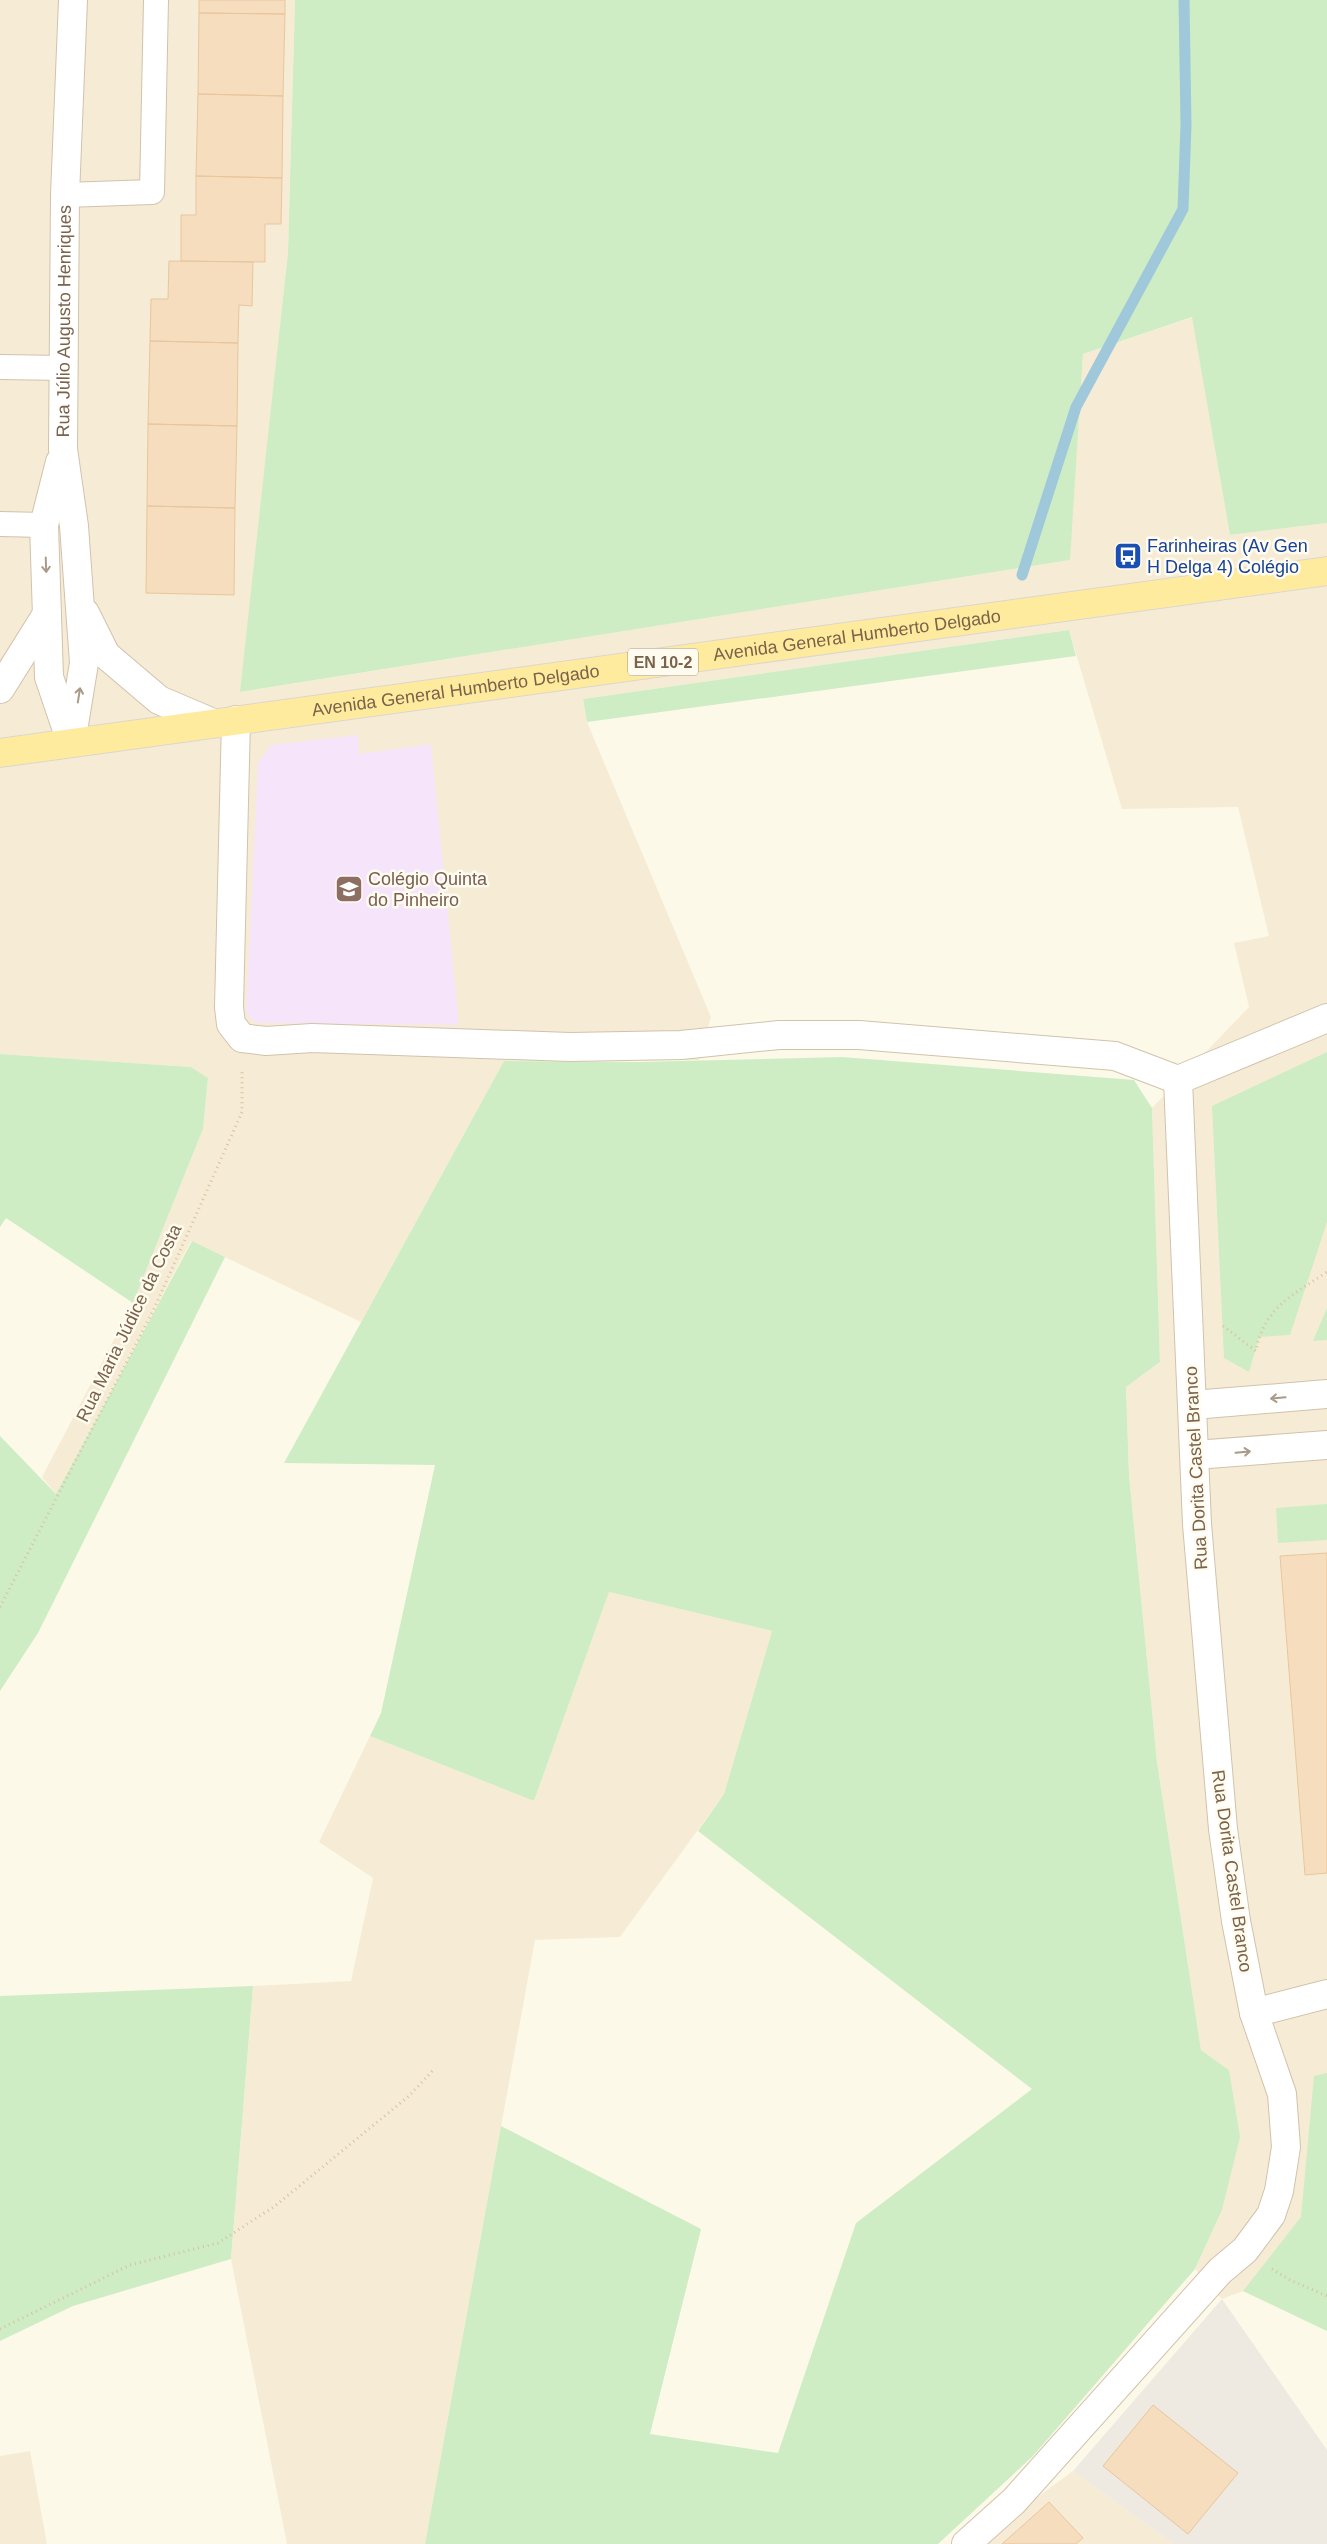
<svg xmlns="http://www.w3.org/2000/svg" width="1327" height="2544" font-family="Helvetica,sans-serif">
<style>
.residential{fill:#f6ecd5}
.industrial{fill:#eee9e1}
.education{fill:#f6e4fa}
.green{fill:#ceedc5}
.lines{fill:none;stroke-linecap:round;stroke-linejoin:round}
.stream{stroke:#a0c8db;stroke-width:11}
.building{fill:#f5ddbe;stroke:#e8c69d}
.lane-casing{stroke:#d1c2ac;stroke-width:26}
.street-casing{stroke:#d1c2ac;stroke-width:30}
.primary-casing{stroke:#dcd6d0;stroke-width:30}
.path{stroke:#dac0a0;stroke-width:3;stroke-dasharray:1 4;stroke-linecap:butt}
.lane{stroke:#fff;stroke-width:24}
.street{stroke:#fff;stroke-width:28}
.primary{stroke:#ffeb9d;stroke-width:28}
.oneway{stroke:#a99a89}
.labels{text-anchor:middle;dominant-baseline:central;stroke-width:5;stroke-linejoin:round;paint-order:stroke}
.shield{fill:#fffbef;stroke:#a2917c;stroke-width:1}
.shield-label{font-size:16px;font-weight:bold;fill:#7a634a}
.street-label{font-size:18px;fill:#7a634a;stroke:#fffbef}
.transit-label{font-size:18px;fill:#164399;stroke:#fffbef;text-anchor:start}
.education-label{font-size:18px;fill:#785e54;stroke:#fffbef;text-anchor:start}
</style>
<rect width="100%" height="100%" fill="#fdf9e8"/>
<path class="residential" d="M0 0H295L288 252 241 692 1069 560 1083 354 1193 317 1230 535 1327 523V2331L1243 2291 1222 2299 1195 2269 1222 2210 1229 2070 1201 2050 1157 1762 1129 1475 1126 1387 1160 1362 1152 1108 1249 1007 1234 943 1269 936 1238 807 1122 809 1069 630 583 699 587 722 711 1017 699 1060 504 1061 361 1322 191 1241 56 1494 42 1477 133 1303 203 1129 208 1078 191 1067 0 1054Z
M609 1592 772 1631 724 1794 620 1937 535 1940 425 2544H287L231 2259 253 1986 351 1981 373 1878 319 1842 370 1736 534 1801Z
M30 2451 47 2544H0V2456Z
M1073 2471 1174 2544H974Z"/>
<path class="industrial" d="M1222 2299 1327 2450V2544H1174L1073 2471Z"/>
<path class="education" d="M358 735 359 754 431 744 459 1025 256 1023 246 1014 258 763 271 745Z"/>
<path class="green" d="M295 0H1327V523L1230 535 1192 317 1083 354 1070 560 240 692 288 252Z
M1069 630 1076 656 587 722 583 699Z
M1327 1052V1222L1290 1335 1259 1337 1249 1372 1224 1358 1212 1106Z
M0 1054 191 1067 208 1078 203 1129 133 1303 6 1218 0 1227Z
M842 1057 1134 1080 1152 1108 1160 1362 1126 1387 1129 1475 1157 1762 1201 2050 1229 2070 1240 2137 1222 2210 1195 2269 1033 2456 938 2544H425L501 2126 701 2229 650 2434 778 2453 856 2223 1032 2089 698 1831 724 1794 772 1631 609 1592 534 1801 370 1736 381 1713 435 1465 284 1463 504 1061 637 1062Z
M192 1241 225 1257 38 1633 0 1691V1436L56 1494Z
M1327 1308V1340L1313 1341Z
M1327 1504V1540L1278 1543 1276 1508Z
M253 1986 231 2259 73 2306 0 2341V1996Z
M1327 2073V2331L1243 2291 1301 2217 1314 2076Z"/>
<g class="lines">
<path class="stream" d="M1022 575 1076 407 1183 209 1186 125 1184 0"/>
</g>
<path class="building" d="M199 0H285V14L199 13Z
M199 13 285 14 283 96 198 94Z
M198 94 283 96 282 178 196 176Z
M196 176 282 178 281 224H265V262L181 261V215H196Z
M169 261 253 262 252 306 239 305 238 343 150 341 151 299H168Z
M150 341 238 343 237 426 148 424Z
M148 424 237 426 235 508 147 506Z
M147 506 235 508 234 595 146 593Z
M1327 1553V1873L1305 1875 1280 1556Z
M1153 2405 1238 2473 1188 2534 1103 2466Z
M1049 2502 1083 2538 1076 2544H1002Z"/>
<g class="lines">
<g class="lane-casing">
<path id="lane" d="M65 195 152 192 156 0
M0 367 64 368
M0 524 44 525"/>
</g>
<g class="street-casing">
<g id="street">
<path d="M60 462 44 525 49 677 70 739"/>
<path d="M85 613 106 655 159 700 213 723"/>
<path d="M0 689 47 614"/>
<path d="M236 720 229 1007 231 1024 242 1038 266 1041 312 1038 570 1047 681 1045 779 1035H859L1115 1056 1178 1080"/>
<path id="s1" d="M71 743 84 663 74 526 63 449 65 195 73 0"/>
<path d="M1193 1405 1327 1394"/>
<path d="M1195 1455 1327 1445"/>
<path d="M1254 2013 1327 1994"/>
<path d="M966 2544 1014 2501 1220 2271 1245 2250 1271 2215 1279 2191 1286 2147 1282 2094 1254 2013 1236 1921 1223 1829 1197 1524 1178 1080 1327 1018"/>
</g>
</g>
<g class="primary-casing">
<g id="primary">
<path id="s2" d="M0 753 1327 571"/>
</g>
</g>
<path class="path" d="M1223 1326 1256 1351C1264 1307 1293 1295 1327 1272
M0 1607 154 1309 242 1112V1071
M1272 2269 1290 2280 1327 2296
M0 2329 130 2265 218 2243 275 2206 409 2096 435 2068"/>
<use href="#lane" class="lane"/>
<use href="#street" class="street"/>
<use href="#primary" class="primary"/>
</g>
<defs><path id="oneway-shaft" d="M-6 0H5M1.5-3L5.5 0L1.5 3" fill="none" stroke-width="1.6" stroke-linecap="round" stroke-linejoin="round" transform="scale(1.25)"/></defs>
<g class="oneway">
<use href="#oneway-shaft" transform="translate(46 565) rotate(88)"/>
<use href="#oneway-shaft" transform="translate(79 695) rotate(-81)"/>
<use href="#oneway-shaft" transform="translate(1278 1398) rotate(175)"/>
<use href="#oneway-shaft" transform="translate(1243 1452) rotate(-5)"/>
</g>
<defs>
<g id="bus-square" transform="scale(1.4375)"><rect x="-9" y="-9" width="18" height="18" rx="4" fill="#1a4fb4" stroke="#fffbef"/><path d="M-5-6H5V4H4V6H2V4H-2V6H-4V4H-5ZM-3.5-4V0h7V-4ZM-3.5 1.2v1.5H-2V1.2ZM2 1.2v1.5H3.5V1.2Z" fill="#fff"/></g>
<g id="school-square" transform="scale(1.4375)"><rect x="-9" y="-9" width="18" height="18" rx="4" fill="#8d6e63" stroke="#fffbef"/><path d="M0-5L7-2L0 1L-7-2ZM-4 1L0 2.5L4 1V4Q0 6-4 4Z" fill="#fff"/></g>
</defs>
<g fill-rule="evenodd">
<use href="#bus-square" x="1128" y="556"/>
<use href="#school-square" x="349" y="889"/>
</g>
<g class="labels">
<rect class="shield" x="628" y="648.5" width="70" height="27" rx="4"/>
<g class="shield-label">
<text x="663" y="662">EN 10-2</text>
</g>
<g class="street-label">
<text stroke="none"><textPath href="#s1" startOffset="424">Rua Júlio Augusto Henriques</textPath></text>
<text stroke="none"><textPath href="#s2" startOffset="865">Avenida General Humberto Delgado</textPath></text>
<text stroke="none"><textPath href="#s2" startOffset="460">Avenida General Humberto Delgado</textPath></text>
<text transform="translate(129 1323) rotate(-64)">Rua Maria Júdice da Costa</text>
<text transform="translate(1196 1468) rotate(-93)">Rua Dorita Castel Branco</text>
<text transform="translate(1232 1871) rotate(82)">Rua Dorita Castel Branco</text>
</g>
<g class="transit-label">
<text x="1147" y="546">Farinheiras (Av Gen<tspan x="1147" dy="21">H Delga 4) Colégio</tspan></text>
</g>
<g class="education-label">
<text x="368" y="879">Colégio Quinta<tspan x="368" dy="21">do Pinheiro</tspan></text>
</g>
</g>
</svg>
